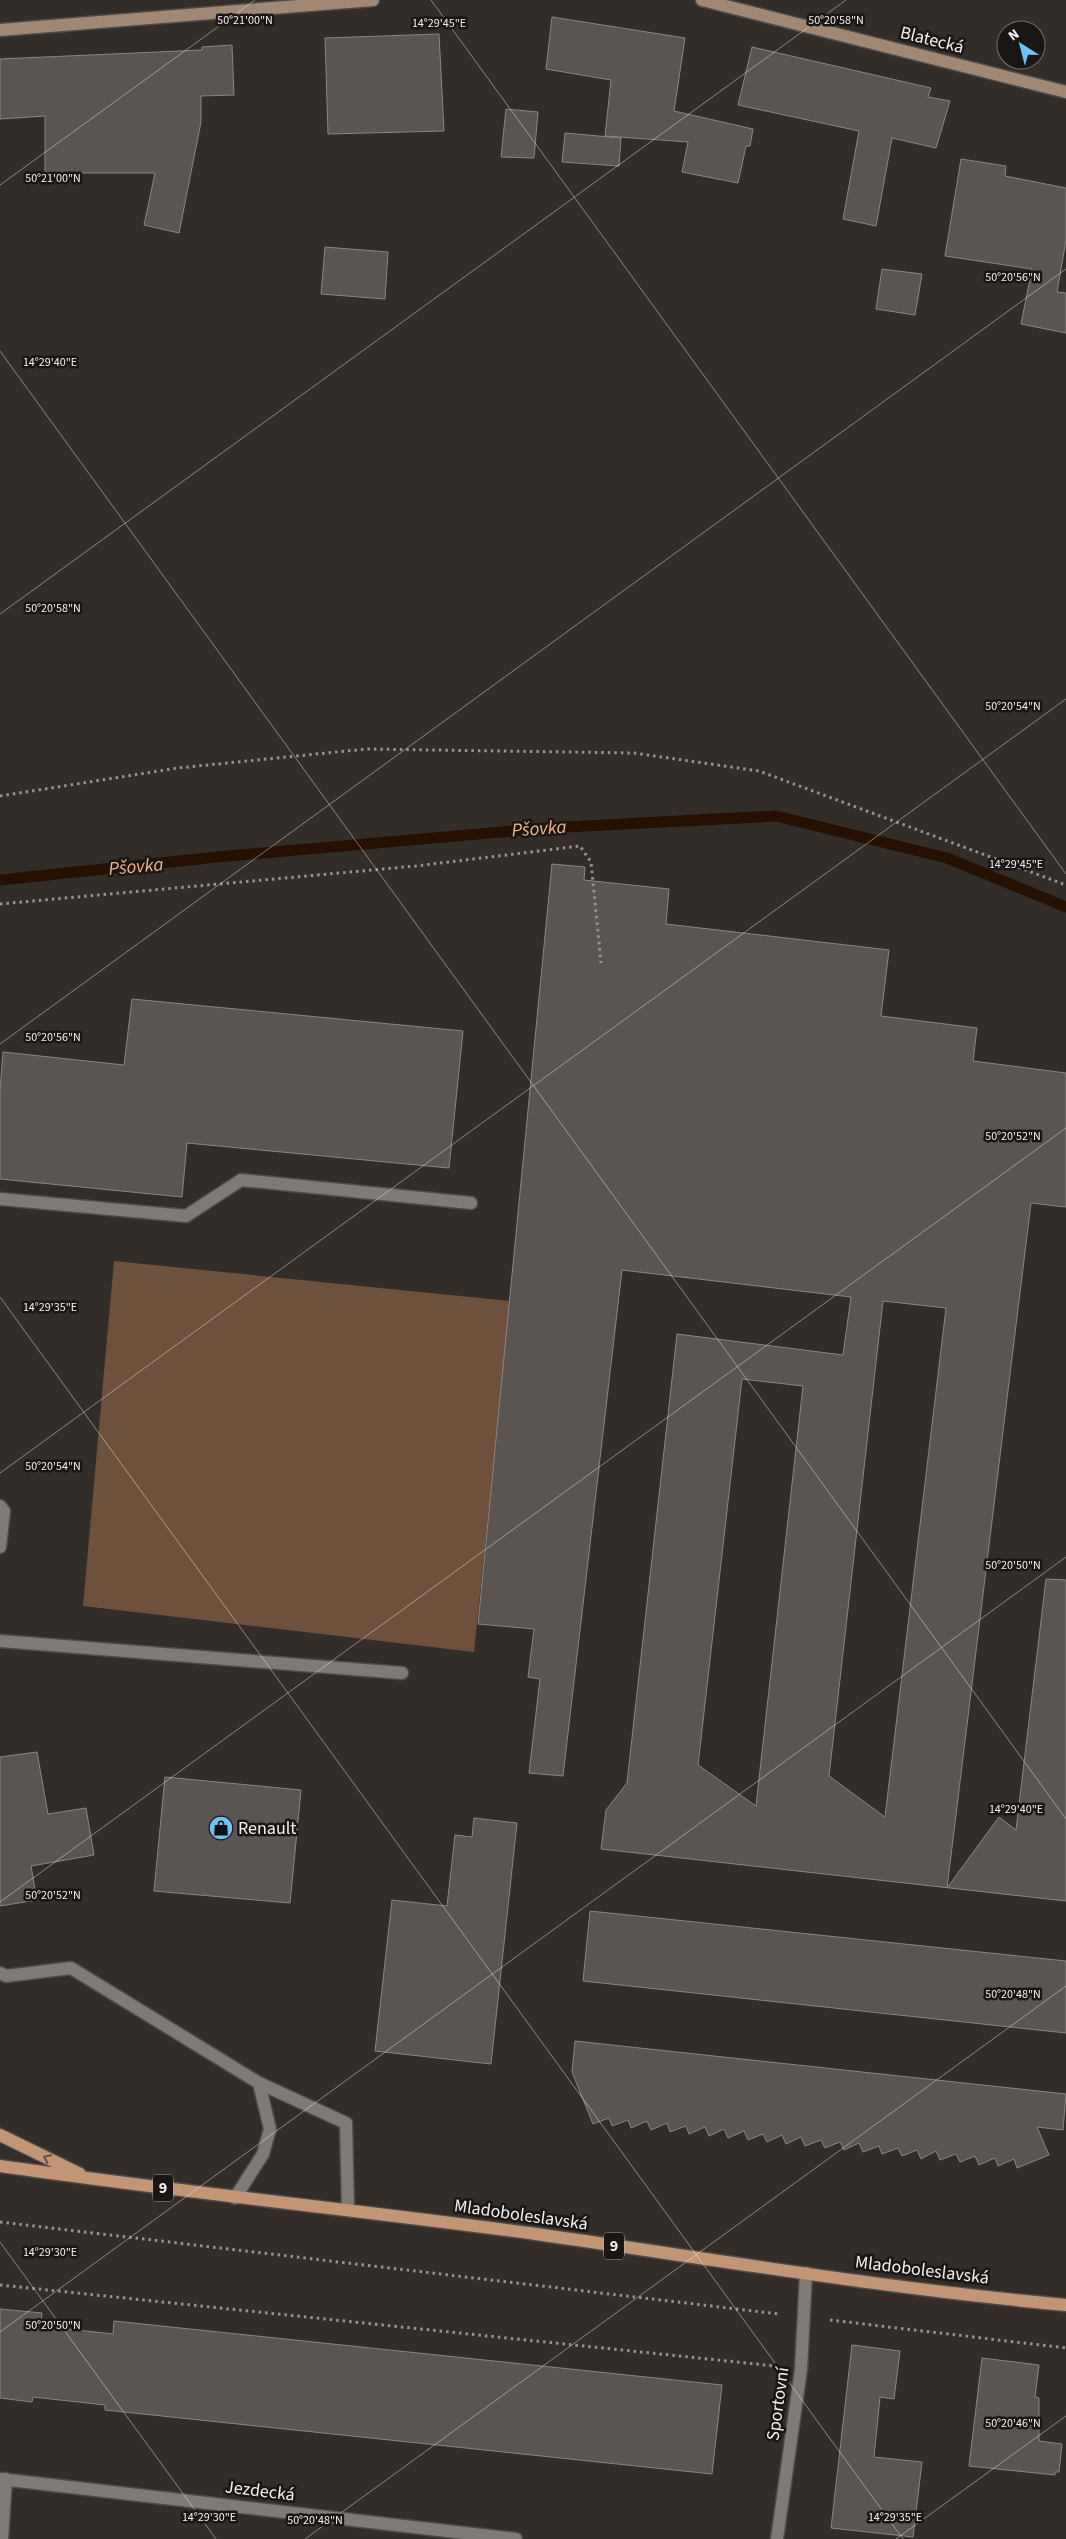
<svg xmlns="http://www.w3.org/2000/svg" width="1066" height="2539" font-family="'Source Sans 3',sans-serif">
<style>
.green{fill:#6d513d}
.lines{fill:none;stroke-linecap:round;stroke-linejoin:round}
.stream{stroke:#251002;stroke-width:11}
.building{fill:#5b5551;stroke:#8c8681;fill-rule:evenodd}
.lane-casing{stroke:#4f4a47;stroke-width:15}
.street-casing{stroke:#4f4a47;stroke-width:15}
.secondary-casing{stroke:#4f4a47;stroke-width:15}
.primary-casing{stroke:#4f4a47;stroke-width:15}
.path{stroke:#989390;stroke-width:3;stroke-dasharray:2.5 4;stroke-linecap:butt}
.lane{stroke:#807a76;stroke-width:12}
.street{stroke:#807a76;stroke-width:12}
.secondary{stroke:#a18875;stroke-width:12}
.primary{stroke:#c29574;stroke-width:12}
.oneway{stroke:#654f40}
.ticks{fill:none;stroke:#f4f0ee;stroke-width:1;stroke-opacity:0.45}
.labels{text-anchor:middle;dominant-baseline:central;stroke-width:5;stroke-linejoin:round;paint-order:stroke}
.shield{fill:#191615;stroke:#b2afad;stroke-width:1}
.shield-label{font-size:16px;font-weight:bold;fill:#f4f0ee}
.street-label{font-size:18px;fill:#f4f0ee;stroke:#191615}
.poi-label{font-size:18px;fill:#f4f0ee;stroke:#191615;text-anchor:start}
.water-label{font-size:19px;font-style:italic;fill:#f7b280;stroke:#191615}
.ticks-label{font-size:12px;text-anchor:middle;fill:#f4f0ee;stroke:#191615;stroke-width:5;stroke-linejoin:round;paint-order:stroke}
</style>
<rect width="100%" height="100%" fill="#332d2a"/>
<path class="green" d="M114 1261 510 1301 474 1652 83 1606Z"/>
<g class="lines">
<path class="stream" d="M0 880 217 857 547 828 776 816 947 858 1066 907"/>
</g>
<path class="building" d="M552 17 685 38 674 111 753 129 750 146H746L738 183 682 172 688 142 605 136 611 80 546 69Z
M439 34 444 131 328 134 325 38Z
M232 45 234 95 201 96V122L179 233 144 225 155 173H45V116L0 119V59L202 50V47Z
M752 47 931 88 928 97 950 101 936 148 892 138 876 226 843 219 859 131 738 105Z
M506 109 538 112 534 158 501 157Z
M565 133 621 138 619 166 562 162Z
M961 159 1006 166 1005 176 1066 188V240L1057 292 1066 293V333L1021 324 1032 269 945 256Z
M325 247 388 252 385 299 321 294Z
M882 269 922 274 915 315 876 309Z
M552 864 585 867 584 880 669 889 666 924 889 950 881 1016 977 1028 973 1061 1066 1073V1207L1031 1203 947 1888 999 1817 1016 1830 1046 1579 1066 1580V1901L601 1849 606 1810 627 1783 677 1334 843 1355 851 1297 622 1270 563 1776 529 1773 540 1679 528 1677 534 1629 478 1624ZM883 1301 946 1308 885 1817 829 1776ZM742 1379 803 1386 756 1806 698 1765Z
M132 999 463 1031 449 1168 187 1143 182 1197 0 1179V1090L3 1052 124 1065Z
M37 1752 48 1814 86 1808 94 1855 31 1866 37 1900 0 1906V1757Z
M165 1777 301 1790 290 1903 154 1891Z
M474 1818 517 1823 491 2064 375 2051 392 1900 447 1906 455 1835 472 1837Z
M590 1911 1066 1961V2033L583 1981Z
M575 2041 1066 2094 1063 2130 1037 2127 1049 2155 1017 2168 1014 2159 998 2166 995 2158 979 2165 975 2156 960 2162 956 2154 940 2160 936 2151 921 2159 917 2150 902 2156 898 2148 882 2154 879 2146 863 2152 859 2143 844 2150 840 2142 825 2148 821 2140 805 2146 801 2137 786 2144 782 2135 767 2142 763 2134 748 2140 744 2131 728 2138 724 2129 709 2136 705 2127 689 2134 686 2126 670 2132 667 2123 651 2130 647 2121 631 2128 628 2120 612 2126 609 2118 593 2124 572 2072Z
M0 2309 42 2313 41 2326 113 2334 114 2321 722 2385 712 2474 105 2410V2405L33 2397 32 2402 0 2398Z
M852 2345 900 2351 894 2399 880 2397 874 2457 922 2462 913 2537 831 2528Z
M982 2358 1039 2365 1035 2397 1039 2398V2441L1062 2444 1059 2472H1055V2475L969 2466Z"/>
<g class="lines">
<g class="lane-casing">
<path id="lane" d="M0 1199 186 1216 241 1180 471 1203
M0 1506 4 1511 0 1547
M0 1641 402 1673
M0 1973 6 1976 71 1968 259 2083 346 2123 348 2210
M235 2198 263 2154 270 2129 259 2083"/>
</g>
<g class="street-casing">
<path id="street" d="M0 2479 516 2539
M2 2539 6 2479
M777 2539 801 2369 806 2273"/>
</g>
<g class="secondary-casing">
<path id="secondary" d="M702 0 1066 92
M0 30 373 0"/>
</g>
<g class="primary-casing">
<path id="primary" d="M0 2135 80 2174
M0 2166C178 2192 357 2210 536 2234 712 2259 889 2289 1066 2305"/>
</g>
<path class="path" d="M0 796 178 768 366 749 634 753 759 771 1066 885
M0 904 416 866 580 846 591 862 601 963
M0 2222 779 2314
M0 2285 775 2366
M830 2320 1066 2348"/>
<use href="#lane" class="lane"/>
<use href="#street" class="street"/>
<use href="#secondary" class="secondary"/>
<use href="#primary" class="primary"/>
</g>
<defs><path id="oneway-chevron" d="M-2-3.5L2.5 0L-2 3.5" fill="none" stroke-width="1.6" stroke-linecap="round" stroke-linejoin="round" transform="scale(1.25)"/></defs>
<use class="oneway" href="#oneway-chevron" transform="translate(47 2158) rotate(-154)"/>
<path class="ticks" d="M431 0 1066 874M0 185 255 0M0 351 1066 1819M0 614 846 0M0 1044 1066 269M0 1297 903 2539M0 1473 1066 699M0 1902 1066 1128M0 2242 216 2539M0 2332 1066 1557M305 2539 1066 1986M896 2539 1066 2416"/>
<defs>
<g id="shop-disc" transform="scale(1.25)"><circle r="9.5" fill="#6fc2f4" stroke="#191615"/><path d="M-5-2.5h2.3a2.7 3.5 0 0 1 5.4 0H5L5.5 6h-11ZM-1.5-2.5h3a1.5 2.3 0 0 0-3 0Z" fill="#111"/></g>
</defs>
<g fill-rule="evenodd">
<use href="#shop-disc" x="221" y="1828"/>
</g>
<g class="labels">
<g class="shield">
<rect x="153" y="2174.5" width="20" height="27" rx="4"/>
<rect x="604" y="2232.5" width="20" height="27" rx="4"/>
</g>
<g class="shield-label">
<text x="163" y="2188">9</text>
<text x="614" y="2246">9</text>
</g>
<g class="street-label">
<text transform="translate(932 40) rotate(14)">Blatecká</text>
<text transform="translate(521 2215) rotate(8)">Mladoboleslavská</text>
<text transform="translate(922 2270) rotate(7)">Mladoboleslavská</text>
<text transform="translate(778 2404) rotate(-82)">Sportovní</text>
<text transform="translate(260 2491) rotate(7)">Jezdecká</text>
</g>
<g class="poi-label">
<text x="238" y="1828">Renault</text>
</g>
<g class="water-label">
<text transform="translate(539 829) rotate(-4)">Pšovka</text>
<text transform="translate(136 867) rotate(-5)">Pšovka</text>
</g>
</g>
<g class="ticks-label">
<text x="245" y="24">50°21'00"N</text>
<text x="836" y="24">50°20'58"N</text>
<text x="439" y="27">14°29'45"E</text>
<text x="53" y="182">50°21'00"N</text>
<text x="1013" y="281">50°20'56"N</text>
<text x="50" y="366">14°29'40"E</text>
<text x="53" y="612">50°20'58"N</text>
<text x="1013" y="710">50°20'54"N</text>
<text x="1016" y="868">14°29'45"E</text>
<text x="53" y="1041">50°20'56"N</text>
<text x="1013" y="1140">50°20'52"N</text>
<text x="50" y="1311">14°29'35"E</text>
<text x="53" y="1470">50°20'54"N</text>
<text x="1013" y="1569">50°20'50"N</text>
<text x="1016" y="1813">14°29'40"E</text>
<text x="53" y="1899">50°20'52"N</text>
<text x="1013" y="1998">50°20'48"N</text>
<text x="50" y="2256">14°29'30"E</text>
<text x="53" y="2329">50°20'50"N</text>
<text x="1013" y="2427">50°20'46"N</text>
<text x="209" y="2521">14°29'30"E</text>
<text x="895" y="2521">14°29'35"E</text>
<text x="315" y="2524">50°20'48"N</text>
</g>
<g transform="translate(1021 45) rotate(324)"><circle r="24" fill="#191615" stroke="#716d6c"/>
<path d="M0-4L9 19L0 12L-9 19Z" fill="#6fc2f4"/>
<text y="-8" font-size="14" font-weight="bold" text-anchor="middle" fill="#f4f0ee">N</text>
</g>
</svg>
